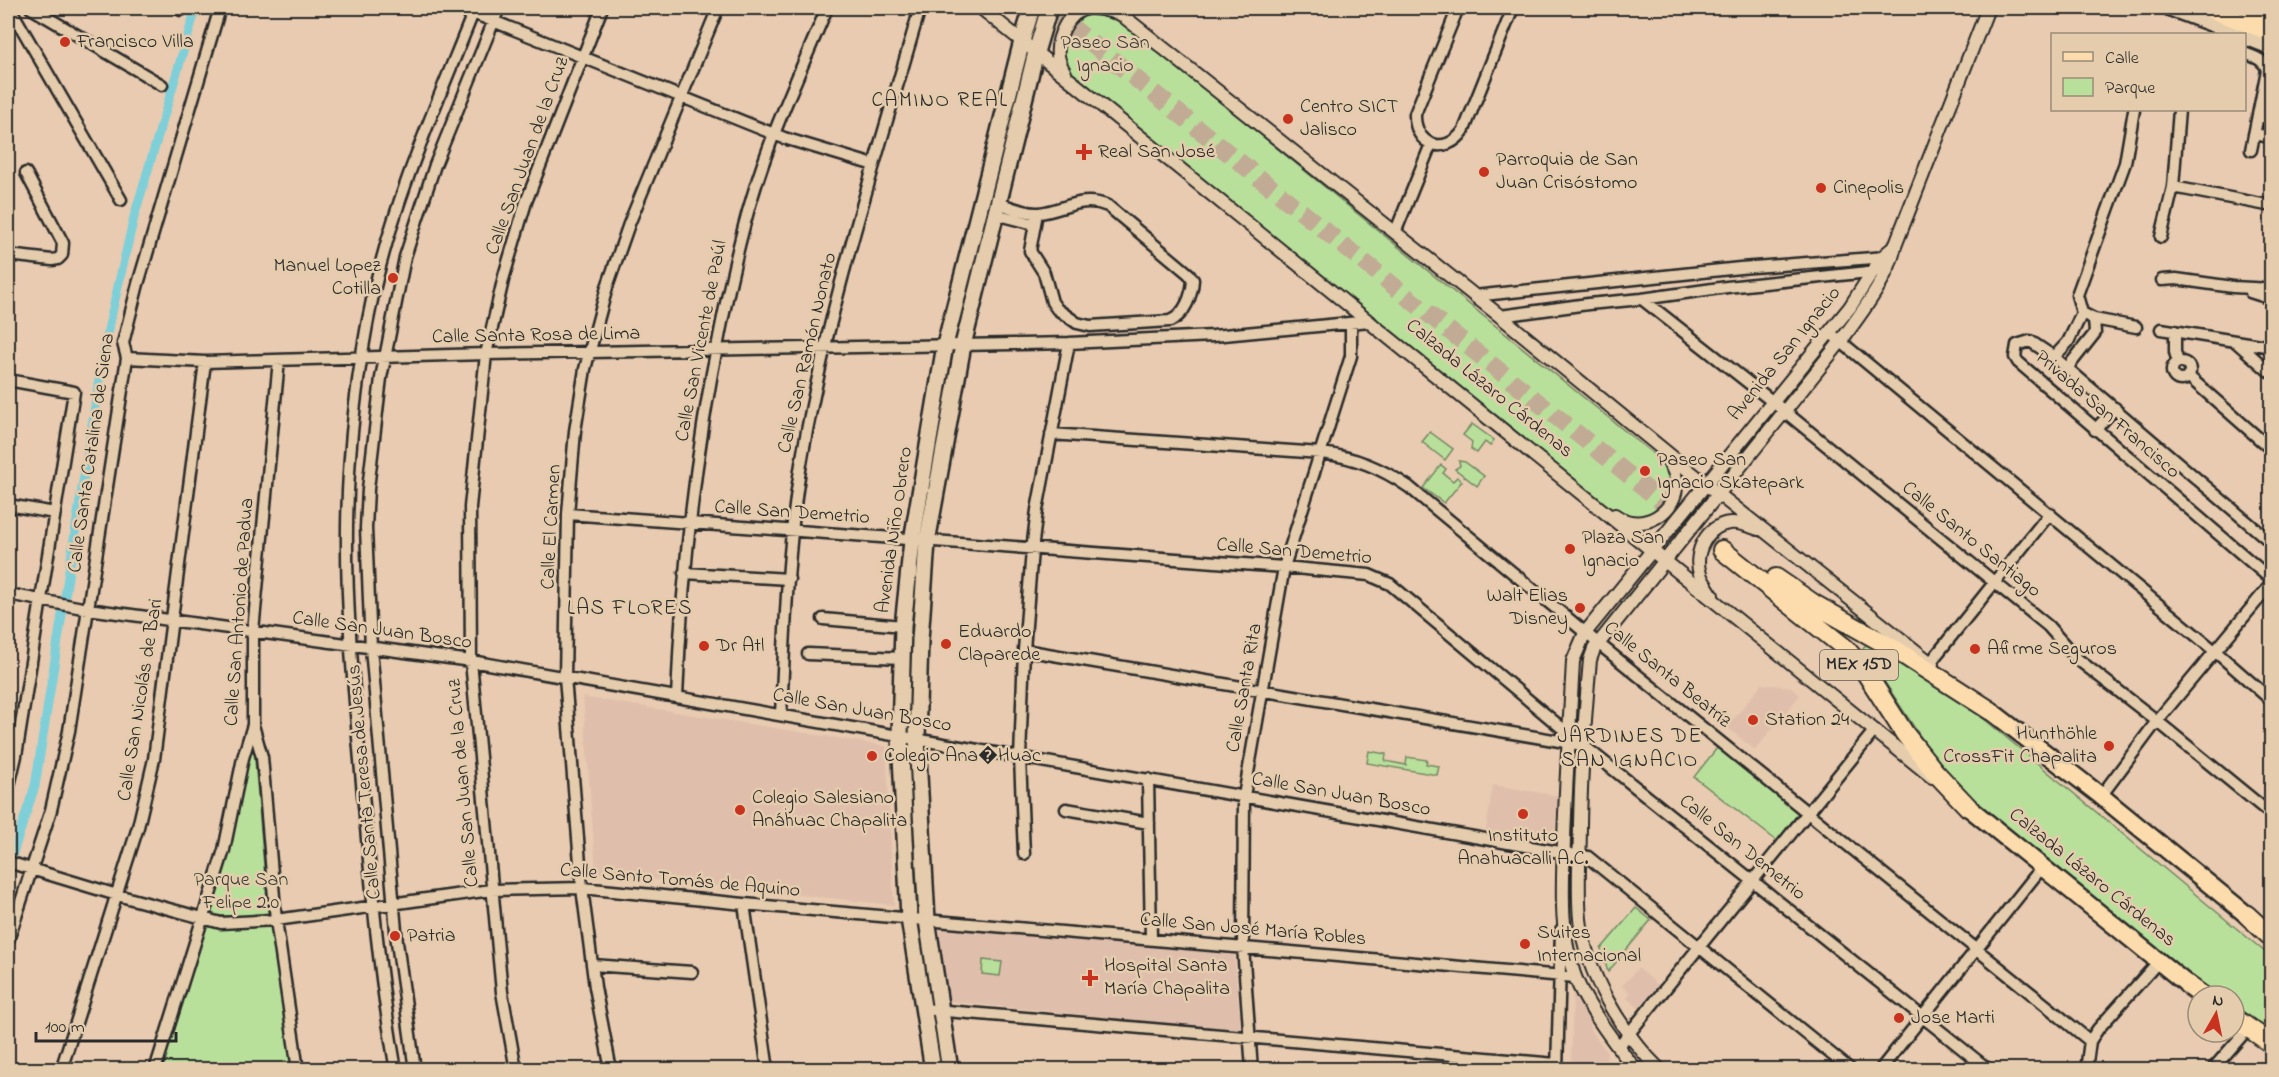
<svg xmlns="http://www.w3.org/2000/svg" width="2279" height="1077" font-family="'Indie Flower',sans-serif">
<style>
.built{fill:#dfbfac}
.green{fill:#b9e09b;stroke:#728663;stroke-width:1.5}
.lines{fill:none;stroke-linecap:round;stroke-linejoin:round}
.canal{stroke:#7fcfd9;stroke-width:9}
.motorway-tunnel{stroke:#c2ab95;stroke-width:18;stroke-dasharray:18 9;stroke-linecap:butt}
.minor-casing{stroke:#2b2b2b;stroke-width:15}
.tertiary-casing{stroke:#2b2b2b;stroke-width:16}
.secondary-casing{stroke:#2b2b2b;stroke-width:20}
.primary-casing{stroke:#2b2b2b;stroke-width:21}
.trunk-casing{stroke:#2b2b2b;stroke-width:21}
.motorway-casing{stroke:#2b2b2b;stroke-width:22}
.minor{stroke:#e4ccac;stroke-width:10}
.tertiary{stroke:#e4ccac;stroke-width:12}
.secondary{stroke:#e4ccac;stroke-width:15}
.primary{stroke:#fcdcac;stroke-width:16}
.trunk{stroke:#fcdcac;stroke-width:16}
.motorway{stroke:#fcdcac;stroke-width:18}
.poi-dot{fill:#c8321e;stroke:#e4ccac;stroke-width:2}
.labels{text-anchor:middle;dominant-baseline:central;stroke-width:5;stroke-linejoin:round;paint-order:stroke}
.shield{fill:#e4ccac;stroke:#625b52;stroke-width:1.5}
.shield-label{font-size:18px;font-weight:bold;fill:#2b2b2b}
.poi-label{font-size:20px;fill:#2b2b2b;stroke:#e4ccac;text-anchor:start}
.park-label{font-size:20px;fill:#393d36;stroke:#e4ccac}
.street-label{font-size:20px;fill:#2b2b2b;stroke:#e4ccac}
.neighbourhood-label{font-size:21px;letter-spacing:1.5px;fill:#2b2b2b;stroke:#e4ccac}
</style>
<rect width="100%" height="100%" fill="#e8cbb0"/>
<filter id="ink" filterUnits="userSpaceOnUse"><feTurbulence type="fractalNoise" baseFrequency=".0167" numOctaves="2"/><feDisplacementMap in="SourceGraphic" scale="12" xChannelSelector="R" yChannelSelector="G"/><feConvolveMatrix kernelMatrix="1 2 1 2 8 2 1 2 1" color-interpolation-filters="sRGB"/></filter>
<g filter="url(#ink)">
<path class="built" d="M1762 684 1791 687 1800 695 1755 750 1727 727Z
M583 697 886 746 894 905 596 873Z
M1493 785 1559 796 1553 842 1486 830Z
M937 925 1234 955 1241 1031 947 1001Z
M1638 968 1659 986 1639 1008 1627 998 1630 993 1622 986Z
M1573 991 1590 1022V1029L1607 1052 1606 1069H1571Z"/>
<path class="green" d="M1088 11 1112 14 1663 462 1674 483 1662 509 1641 520 1617 513 1066 69C1059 33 1059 33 1088 11Z
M1472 424 1494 440 1490 446 1485 442 1477 453 1471 449 1472 442 1463 435Z
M1430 432 1453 449 1445 460 1422 442Z
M1459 461 1465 462 1484 476 1477 486 1455 469 1460 466Z
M1441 465 1446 469 1443 473 1453 481 1457 477 1462 481 1444 503 1423 488Z
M1868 642 1937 684 1978 714 2271 957V1034L2234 1009V996H2217L2201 985 1973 799 1939 765 1863 649Z
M253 737 268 913 243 916H211Z
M1717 748 1800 811 1777 841 1694 777Z
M1369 751 1386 754 1385 761 1406 765 1407 757 1427 760 1426 764 1439 766 1437 775 1367 763Z
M1636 908 1651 920 1608 972 1601 949Z
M206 921 273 923 294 1069 157 1070Z
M983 960 1002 962 1000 976 982 974Z"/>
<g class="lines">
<path class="canal" d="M8 868 35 786 105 343 134 217 196 8"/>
<path class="motorway-tunnel" d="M1048 8 1722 550"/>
<g class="minor-casing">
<path id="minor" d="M10 8 121 200
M31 8 162 85
M178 8 181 10
M1458 8 1415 114C1414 146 1446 157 1464 130L1513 8
M473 13 784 138 874 165
M2244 53C2254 57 2264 59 2267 70L2251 150
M2134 110 2125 163 2077 295 2082 313 2094 319 2136 327
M2254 134 2265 136 2268 134 2270 122 2267 118 2258 115
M2173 187 2272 206
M998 203C1010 207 1027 214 1039 213 1065 210 1081 195 1108 206L1189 274 1193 280C1192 295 1185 315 1170 321L1090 326 1077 323 1057 309 1052 302 1044 273 1030 251 1037 213
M995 214 1034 224
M1395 233 1431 144
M2161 237 2173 187 2179 110
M8 255 52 260 58 259 62 255 63 243 26 173
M2162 280 2176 279 2233 287 2272 289
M2250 292 2272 299
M1474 296 1740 268 1886 257
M1642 299 1773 402 2048 626 2076 658 2157 721 2272 815
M1500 316 1588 304 1642 299 1727 287 1878 271
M2161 329 2272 347
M2175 331V352L2178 362
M1834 336 2216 652 2272 701
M2236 342 2272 374
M2054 357 2068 342 2082 313
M127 358 205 362 486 354 1069 343 1213 336 1370 321
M2172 371a9 9 0 1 1 18 0a9 9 0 1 1-18 0Z
M2068 367 2095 333 2094 319
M2188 376 2272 450
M8 380 74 392 16 756 8 790
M2095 430 2115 408
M1051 434 1321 453C1355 457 1381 468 1409 487L1599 644 2090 1041
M8 505 55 513
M568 514 1284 567 1369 575 1390 584 1569 734 1989 1070
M2272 543 2054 357 2030 341 2017 345 2015 357 2018 362 2272 580
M684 573 789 579
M8 594 88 609 471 661 1588 857 1851 1070
M823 619 903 626
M1024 650 1577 744
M808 654 902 658
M1930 663 2050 513
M677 697C682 569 695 452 721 327 730 283 739 240 752 198 771 133 801 70 827 8
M781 715C785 633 787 551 800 470 826 312 876 161 920 8
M253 725 262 757 276 920 298 1070
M1148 779 1151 939
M2101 796 2157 721 2272 583
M1066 809 1149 823
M1024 854 1020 758 1024 650 1032 550 1037 510 1069 343
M8 862 117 895 221 923 276 920 491 890 582 888 744 904 1575 977
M744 904 768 1070
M8 941 51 810 69 731 127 358 123 343 138 284 220 8
M592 965 692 972
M923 1009 1556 1064
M1618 1047 1875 730
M61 1070 138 827 154 759 205 362
M155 1070 224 850 243 758 253 725V631L279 360
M396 1070C378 971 370 872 361 772 354 691 346 609 347 527 348 450 357 370 373 295 395 196 438 101 475 8
M415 1070 397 942 371 648 366 528 368 489 381 378 405 257 435 165 499 8
M516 1070 502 992 471 661 470 507 486 354 504 276 526 202 602 8
M611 1070 595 987 582 888 565 677 568 514 575 431 585 369 607 287 629 224 718 8
M1252 1070 1243 947 1244 796 1284 567 1351 356V323
M1557 1070 1561 930
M1880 1070 2043 866
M2086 1070 2090 1041 2098 1029 2159 961
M2212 1070 2245 1032"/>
</g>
<g class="tertiary-casing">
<path id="tertiary" d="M981 8 1932 777
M1113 8 1500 316 1688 470 1932 664
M1065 73C1062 68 1059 62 1058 56 1056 38 1068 11 1088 8 1099 7 1110 11 1121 14
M1615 515C1641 535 1680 512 1676 479 1675 470 1669 462 1664 454
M1712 595C1708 588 1702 581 1700 574 1693 553 1707 525 1730 523 1739 522 1750 526 1758 529
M1636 1070C1615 1044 1585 1005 1574 974 1559 930 1563 884 1564 839 1566 780 1570 720 1573 661L1585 633 1850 307 1882 257 1895 246
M1660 1070C1621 1032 1586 974 1580 919 1577 888 1580 855 1580 824 1581 769 1585 714 1590 660L1594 649 1841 341C1861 313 1888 280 1895 246L1988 8"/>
</g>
<g class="secondary-casing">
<path id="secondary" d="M2170 8 2240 34
M2244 36 2272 47
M933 1070 909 918 900 736 903 626 912 541 945 345 1022 41 1032 8
M950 1070 927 920 917 739 920 640 927 542 963 345 1036 52 1049 8"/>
</g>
<g class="primary-casing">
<path id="primary" d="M2206 8 2272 33
M2249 8 2272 16"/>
</g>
<g class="trunk-casing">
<path id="trunk" d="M1991 711 2101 796 2247 915
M1968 807 2188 985"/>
</g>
<g class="motorway-casing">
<path id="motorway" d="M1722 550 1845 648 1864 670 1905 734 1935 772 1968 807
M1776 578 1814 604 1896 650 1991 711
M2247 915 2272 938
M2188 985 2203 996
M2234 1018 2272 1044"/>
</g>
<use href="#minor" class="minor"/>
<use href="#tertiary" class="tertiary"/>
<use href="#secondary" class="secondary"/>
<use href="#primary" class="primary"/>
<use href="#trunk" class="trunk"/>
<use href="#motorway" class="motorway"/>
</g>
</g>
<g class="poi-dot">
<circle cx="65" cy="42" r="6"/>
<circle cx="1288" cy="119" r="6"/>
<path d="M1081 143h6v6h6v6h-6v6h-6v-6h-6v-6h6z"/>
<circle cx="1484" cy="172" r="6"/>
<circle cx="1821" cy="188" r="6"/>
<circle cx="393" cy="278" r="6"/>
<circle cx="1645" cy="471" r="6"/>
<circle cx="1570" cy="549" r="6"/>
<circle cx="1580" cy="608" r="6"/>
<circle cx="946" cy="644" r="6"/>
<circle cx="704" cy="646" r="6"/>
<circle cx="1975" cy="649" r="6"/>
<circle cx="1753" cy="720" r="6"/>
<circle cx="2109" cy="746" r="6"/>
<circle cx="872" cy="756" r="6"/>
<circle cx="740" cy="810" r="6"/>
<circle cx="1523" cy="814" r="6"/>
<circle cx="395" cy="936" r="6"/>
<circle cx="1525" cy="944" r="6"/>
<path d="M1087 969h6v6h6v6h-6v6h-6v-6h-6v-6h6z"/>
<circle cx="1899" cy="1018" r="6"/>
</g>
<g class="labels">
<rect class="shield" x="1820" y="650" width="78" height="30" rx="4.5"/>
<g class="shield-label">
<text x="1859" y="665">MEX 15D</text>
</g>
<g class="poi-label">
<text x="77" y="42">Francisco Villa</text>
<text x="1300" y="107">Centro SICT<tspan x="1300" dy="23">Jalisco</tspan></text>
<text x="1098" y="152">Real San José</text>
<text x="1496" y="160">Parroquia de San<tspan x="1496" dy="23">Juan Crisóstomo</tspan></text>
<text x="1833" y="188">Cinepolis</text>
<text x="381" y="266" text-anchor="end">Manuel Lopez<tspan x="381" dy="23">Cotilla</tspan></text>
<text x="1657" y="460">Paseo San<tspan x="1657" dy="23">Ignacio Skatepark</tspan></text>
<text x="1582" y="538">Plaza San<tspan x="1582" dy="23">Ignacio</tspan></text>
<text x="1568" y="596" text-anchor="end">Walt Elias<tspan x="1568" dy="23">Disney</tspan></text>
<text x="958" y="632">Eduardo<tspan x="958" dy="23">Claparede</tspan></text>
<text x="716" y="646">Dr Atl</text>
<text x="1987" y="649">Afirme Seguros</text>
<text x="1765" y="720">Station 24</text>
<text x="2097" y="734" text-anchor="end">Hunthöhle<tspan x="2097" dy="23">CrossFit Chapalita</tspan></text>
<text x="884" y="756">Colegio Ana�Huac</text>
<text x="752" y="798">Colegio Salesiano<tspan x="752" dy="23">Anáhuac Chapalita</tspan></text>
<text x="1523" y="836" text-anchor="middle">Instituto<tspan x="1523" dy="23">Anahuacalli A.C.</tspan></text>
<text x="1537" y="933">Suites<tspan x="1537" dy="23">Internacional</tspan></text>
<text x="407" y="936">Patria</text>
<text x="1104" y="966">Hospital Santa<tspan x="1104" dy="23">María Chapalita</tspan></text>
<text x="1911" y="1018">Jose Marti</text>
</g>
<g class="park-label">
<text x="1105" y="43">Paseo San<tspan x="1105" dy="23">Ignacio</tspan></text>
<text x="241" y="880">Parque San<tspan x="241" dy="23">Felipe 2.0</tspan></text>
</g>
<g class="street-label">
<text transform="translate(528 156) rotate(-70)">Calle San Juan de la Cruz</text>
<text transform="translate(536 336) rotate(-1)">Calle Santa Rosa de Lima</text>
<text transform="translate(702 341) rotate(-79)">Calle San Vicente de Paúl</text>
<text transform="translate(808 353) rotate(-77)">Calle San Ramón Nonato</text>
<text transform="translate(1785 354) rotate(-51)">Avenida San Ignacio</text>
<text transform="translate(1489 389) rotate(39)">Calzada Lázaro Cárdenas</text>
<text transform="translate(2107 415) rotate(41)">Privada San Francisco</text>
<text transform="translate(92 453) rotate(-82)">Calle Santa Catalina de Siena</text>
<text transform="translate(792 513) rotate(4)">Calle San Demetrio</text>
<text transform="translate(552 527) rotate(-87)">Calle El Carmen</text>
<text transform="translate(895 530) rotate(-82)">Avenida Niño Obrero</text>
<text transform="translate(1971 540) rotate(39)">Calle Santo Santiago</text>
<text transform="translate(1294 552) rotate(5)">Calle San Demetrio</text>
<text transform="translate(240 612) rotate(-86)">Calle San Antonio de Padua</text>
<text transform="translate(382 631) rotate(8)">Calle San Juan Bosco</text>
<text transform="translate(1667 675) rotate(39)">Calle Santa Beatríz</text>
<text transform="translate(1245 688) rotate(-80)">Calle Santa Rita</text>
<text transform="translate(141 700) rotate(-81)">Calle San Nicolás de Bari</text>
<text transform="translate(862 711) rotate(10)">Calle San Juan Bosco</text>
<text transform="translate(365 782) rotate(-95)">Calle Santa Teresa de Jesús</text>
<text transform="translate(464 783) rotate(-95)">Calle San Juan de la Cruz</text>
<text transform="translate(1341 795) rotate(10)">Calle San Juan Bosco</text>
<text transform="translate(1742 848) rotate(39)">Calle San Demetrio</text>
<text transform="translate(2092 878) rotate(39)">Calzada Lázaro Cárdenas</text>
<text transform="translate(680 881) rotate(5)">Calle Santo Tomás de Aquino</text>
<text transform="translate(1253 930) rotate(5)">Calle San José María Robles</text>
</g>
<g class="neighbourhood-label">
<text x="940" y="101">CAMINO REAL</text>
<text x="630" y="609">LAS FLORES</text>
<text x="1630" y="737">JARDINES DE<tspan x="1630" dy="24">SAN IGNACIO</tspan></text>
</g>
</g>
<rect width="2279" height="1077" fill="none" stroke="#e4ccac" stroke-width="30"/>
<rect x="15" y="15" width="2249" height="1047" fill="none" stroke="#2b2b2b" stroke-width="2" filter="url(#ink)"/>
<rect x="2051" y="33" width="195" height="78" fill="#e4ccac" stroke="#9a8c78" stroke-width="1.5"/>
<rect x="2063" y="52" width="30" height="9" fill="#fcdcac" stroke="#9a8c78" stroke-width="1.5"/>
<text x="2105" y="63" font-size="18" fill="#2b2b2b">Calle</text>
<rect x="2063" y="78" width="30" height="18" fill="#b9e09b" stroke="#9a8c78" stroke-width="1.5"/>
<text x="2105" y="93" font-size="18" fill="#2b2b2b">Parque</text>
<g transform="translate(2216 1014) rotate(9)"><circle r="28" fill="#e4ccac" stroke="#9a8c78" stroke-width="1.5"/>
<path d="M0-4.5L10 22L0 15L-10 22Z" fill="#c8321e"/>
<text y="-9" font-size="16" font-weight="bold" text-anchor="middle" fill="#2b2b2b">N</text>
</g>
<path d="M36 1032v9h140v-9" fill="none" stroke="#2b2b2b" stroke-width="3"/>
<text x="45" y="1032" font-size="18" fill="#2b2b2b" stroke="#e4ccac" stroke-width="4.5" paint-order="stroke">100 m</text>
</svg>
